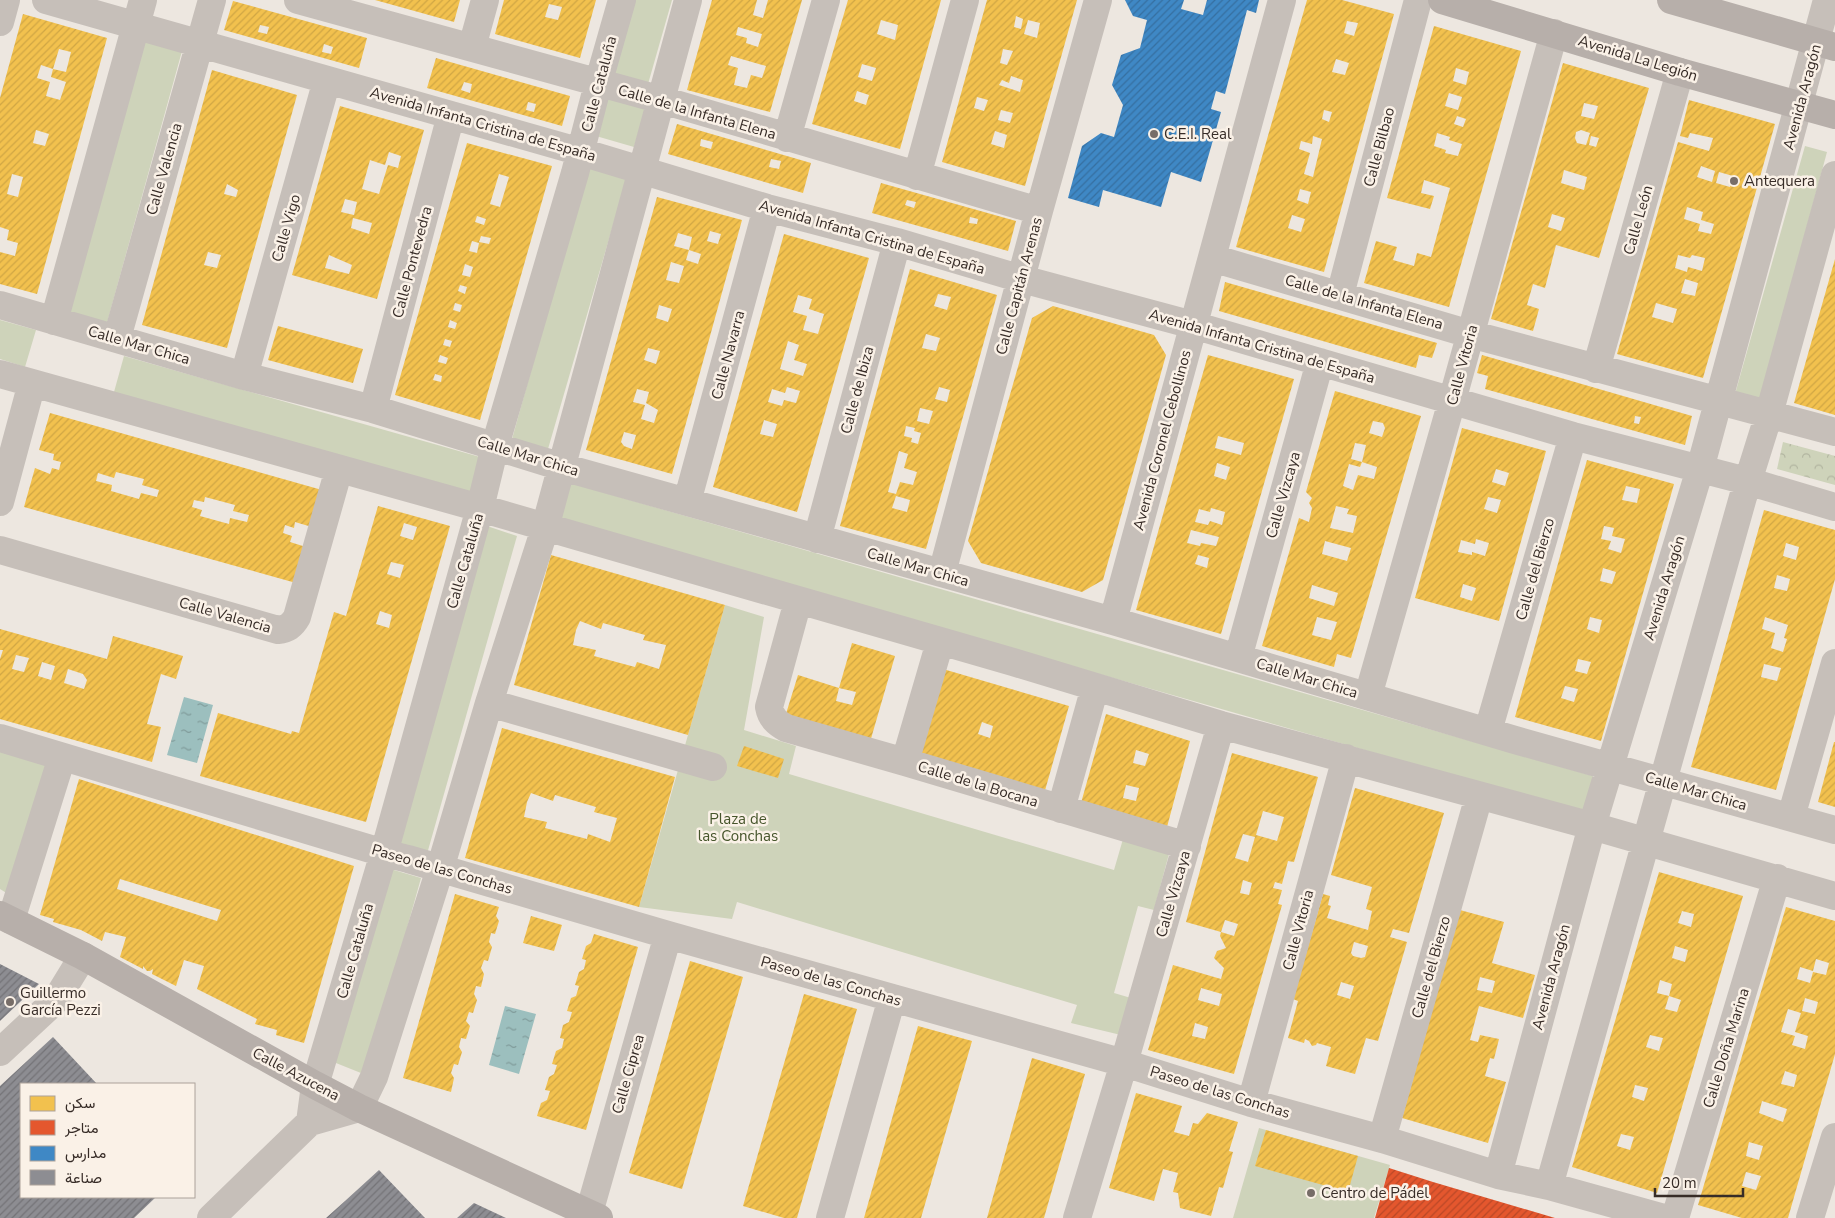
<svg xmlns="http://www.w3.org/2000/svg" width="1835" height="1218" font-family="'Nunito Sans',Vazirmatn,sans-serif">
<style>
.forest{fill:url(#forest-crowns)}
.garden{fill:#ced3ba}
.water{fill:url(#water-ripples)}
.homes{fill:url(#homes-hatch);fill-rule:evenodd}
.shops{fill:url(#shops-hatch)}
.schools{fill:url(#schools-hatch)}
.industry{fill:url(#industry-hatch)}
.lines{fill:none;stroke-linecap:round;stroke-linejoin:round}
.street{stroke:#c6bfb9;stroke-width:28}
.secondary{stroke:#b7afaa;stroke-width:28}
.poi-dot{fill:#776d68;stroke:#faf1e7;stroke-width:2}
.labels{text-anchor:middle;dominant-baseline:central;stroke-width:5;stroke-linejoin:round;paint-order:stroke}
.street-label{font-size:15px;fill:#372c27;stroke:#faf1e7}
.poi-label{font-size:15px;fill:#372c27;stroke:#faf1e7;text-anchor:start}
.park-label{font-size:15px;fill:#46552b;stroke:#faf1e7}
</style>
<defs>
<pattern id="forest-crowns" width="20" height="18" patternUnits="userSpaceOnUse" patternTransform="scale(1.25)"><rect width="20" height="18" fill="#ced3ba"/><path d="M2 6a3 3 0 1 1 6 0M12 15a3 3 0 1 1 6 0" fill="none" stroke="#b2b5a0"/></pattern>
<pattern id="water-ripples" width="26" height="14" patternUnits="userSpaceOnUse" patternTransform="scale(1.25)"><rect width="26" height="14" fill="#9cbfbe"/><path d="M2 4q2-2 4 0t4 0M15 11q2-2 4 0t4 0" fill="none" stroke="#809b9a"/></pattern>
<pattern id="homes-hatch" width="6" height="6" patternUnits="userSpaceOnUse" patternTransform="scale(1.25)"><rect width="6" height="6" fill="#f2c14e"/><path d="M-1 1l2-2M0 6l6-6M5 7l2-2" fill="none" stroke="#d0a644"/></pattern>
<pattern id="shops-hatch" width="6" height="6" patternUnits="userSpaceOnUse" patternTransform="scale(1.25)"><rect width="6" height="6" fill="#e4572e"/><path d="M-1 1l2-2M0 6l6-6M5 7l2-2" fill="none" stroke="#ba4827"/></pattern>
<pattern id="schools-hatch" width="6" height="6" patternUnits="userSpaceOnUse" patternTransform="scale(1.25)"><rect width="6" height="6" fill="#3f88c5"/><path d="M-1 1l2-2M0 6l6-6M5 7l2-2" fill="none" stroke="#366fa0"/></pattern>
<pattern id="industry-hatch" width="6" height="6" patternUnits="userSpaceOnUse" patternTransform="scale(1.25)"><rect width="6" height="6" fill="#8d8d92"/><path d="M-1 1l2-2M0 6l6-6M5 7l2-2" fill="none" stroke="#747377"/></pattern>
</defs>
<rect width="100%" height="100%" fill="#ede7e0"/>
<path class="forest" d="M1783 442 1835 456V485L1777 469Z"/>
<path class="garden" d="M632 0H672L648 84 612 74Z
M144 41 182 51 107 323 68 313Z
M607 97 646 107 634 147 596 136Z
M1805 146 1827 152 1760 400 1735 394Z
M588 166 627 177 548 449 512 439Z
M0 320 36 330 25 367 0 359Z
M124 356 480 457 470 494 114 392Z
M574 484 1593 776 1584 813 562 520 560 517 570 485Z
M484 525 517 536 427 854 394 845Z
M725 605 764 617 744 730 796 746 789 774 1114 870 1123 839 1170 850 1154 910 1138 906 1114 993 1131 998 1121 1035 1071 1023 1077 1005 737 902 732 919 639 907Z
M0 745 48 759 8 894 0 889Z
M387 868 421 878 366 1075 331 1061Z
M1259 1128 1390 1165 1374 1218H1233Z"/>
<path class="water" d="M184 697 213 705 197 763 167 755Z
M505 1006 536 1014 519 1074 489 1065Z"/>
<path class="homes" d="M375 0H460L454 22Z
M504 0H596L580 58 495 34ZM549 4 562 7 558 20 545 17Z
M712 0H757L753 15 763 18 768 0H802L770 112 687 90ZM738 27 762 34 758 47 746 43 747 38 736 35ZM731 56 766 66 762 78 751 75 747 88 734 85 738 68 728 65Z
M848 0H941L900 149 812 124ZM881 20 898 25 895 40 877 34ZM862 64 876 68 872 81 858 77ZM857 91 869 95 866 105 854 101Z
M987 0H1077L1025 186 942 162ZM1016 16 1023 19 1021 29 1014 27ZM1028 20 1040 23 1037 38 1024 34ZM1003 49 1013 51 1007 65 1000 63ZM1011 76 1023 80 1020 92 999 85 1002 80 1009 83ZM977 97 988 100 984 111 974 108ZM1001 110 1013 113 1010 123 998 120ZM995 131 1007 135 1004 148 991 144Z
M1307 0H1342L1394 14 1324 272 1236 247ZM1347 21 1358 23 1354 36 1344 33ZM1336 59 1349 63 1345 75 1332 72ZM1324 110 1332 112 1329 122 1322 119ZM1313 136 1322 139 1313 177 1304 174 1310 153 1299 149 1301 141 1312 144ZM1300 189 1311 192 1308 204 1297 200ZM1292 215 1305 219 1301 232 1288 228Z
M233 1 367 38 359 68 224 30ZM260 25 269 27 267 34 258 32ZM324 44 333 47 331 54 322 52Z
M23 14 107 38 37 294 0 284V252L15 256 18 243 7 240 9 230 0 227V98ZM59 49 71 52 66 72 53 69 51 77 66 82 60 100 46 96 50 82 37 78 41 65 53 69ZM36 130 49 134 45 146 33 143ZM12 174 23 177 18 197 7 194Z
M1434 26 1521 51 1449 307 1364 283 1376 241 1397 247 1393 260 1414 266 1417 253 1431 257 1450 188 1424 180 1421 193 1434 196 1430 209 1387 198ZM1456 68 1469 72 1466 85 1453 81ZM1449 93 1462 97 1458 110 1445 106ZM1457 116 1466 119 1463 127 1454 124ZM1437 133 1450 137 1449 140 1462 144 1458 156 1445 153 1446 150 1434 146Z
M436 58 570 96 562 126 427 88ZM464 82 472 84 470 93 461 90ZM528 102 536 104 534 112 526 110Z
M1563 63 1649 88 1599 258 1556 245 1545 288 1533 284 1527 305 1539 309 1533 331 1491 319ZM1584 103 1598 106 1594 119 1581 116ZM1581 130 1590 133 1586 145 1577 143 1575 138 1576 132ZM1591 136 1599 138 1596 147 1589 145ZM1564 170 1587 177 1584 190 1561 183ZM1552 214 1565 218 1561 231 1548 227Z
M212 70 297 95 227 348 142 325ZM227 184 238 190 236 197 224 194ZM208 252 221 255 217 268 204 265Z
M1689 100 1775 124 1703 378 1617 354 1678 142 1709 151 1713 138 1690 133 1688 138 1680 136ZM1701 166 1715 171 1712 182 1697 177ZM1719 172 1733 176 1730 187 1716 183ZM1687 207 1703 212 1701 220 1714 224 1711 234 1698 231 1700 224 1684 219ZM1678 255 1690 258 1692 255 1705 258 1702 271 1688 267 1687 272 1675 268ZM1685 279 1698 283 1695 296 1681 293ZM1656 303 1677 309 1673 323 1652 317Z
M340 106 424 130 377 299 292 275ZM389 152 401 156 398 168 388 165 379 194 362 189 370 160 385 165ZM345 199 357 202 354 215 341 212ZM353 218 372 223 369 234 351 228ZM329 255 352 265 349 274 325 268Z
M677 124 811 163 803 193 668 154ZM701 139 713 142 711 149 700 146ZM771 159 781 161 779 169 769 167Z
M467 143 552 166 480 420 395 395ZM499 174 509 177 500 207 490 204ZM477 216 486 219 484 225 475 222ZM481 236 491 238 489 244 479 242ZM472 241 479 243 477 253 469 251ZM465 264 473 267 470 277 462 275ZM460 285 467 287 465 294 458 291ZM455 303 462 305 460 312 453 310ZM450 320 457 323 455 329 448 327ZM445 339 452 341 450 347 443 345ZM440 355 448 358 446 364 438 362ZM435 374 442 376 441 382 433 380Z
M881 183 1016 221 1008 251 872 213ZM907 200 916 202 914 208 905 205ZM970 217 978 219 977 224 969 223Z
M657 197 742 220 672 474 586 450ZM710 231 721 234 718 244 707 241ZM678 233 692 237 689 250 701 254 698 264 686 260 689 250 674 246ZM671 262 684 266 679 283 666 280ZM659 305 672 309 668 322 656 318ZM648 348 660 351 656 364 644 360ZM637 389 649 392 646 403 658 410 654 423 641 419 645 405 633 402ZM624 432 636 435 632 449 624 446 621 442Z
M784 234 869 258 797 512 713 487ZM798 295 812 299 809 309 824 314 818 334 803 330 807 316 793 312ZM788 341 799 345 794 360 807 364 803 376 780 369ZM787 387 800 391 796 403 784 400 782 406 768 402 772 389 785 393ZM764 420 777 424 773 437 760 434Z
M1835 259V415L1794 403Z
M910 269 997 295 926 549 840 526ZM938 294 951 297 947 310 934 306ZM926 334 940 338 936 351 922 348ZM939 387 950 390 947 402 935 399ZM920 408 933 411 929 424 917 421ZM906 426 915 428 914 431 921 433 918 444 911 442 912 438 904 436ZM899 451 908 454 904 468 917 472 913 485 900 482 896 494 888 492ZM896 496 910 500 907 512 892 508Z
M1225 282 1437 343 1432 358 1419 355 1416 368 1219 311Z
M1053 306 1154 335 1166 355 1103 580 1082 592 981 563 968 541 1032 318Z
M278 326 363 349 353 383 268 360Z
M1208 355 1294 379 1221 634 1136 610ZM1218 436 1244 443 1241 455 1215 448ZM1217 463 1230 467 1226 480 1214 476ZM1211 508 1225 512 1222 525 1210 521 1208 525 1195 522 1199 509 1210 512ZM1191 530 1219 537 1216 546 1201 543 1200 546 1187 543ZM1198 555 1209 558 1207 568 1195 564Z
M1482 355 1692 416 1685 445 1485 389 1488 376 1477 373ZM1635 416 1641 417 1639 424 1634 423Z
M1335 391 1421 416 1351 658 1337 654 1334 667 1262 646 1299 518 1309 522 1312 508 1309 503 1312 498 1306 492ZM1373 421 1383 423 1385 428 1382 437 1369 433ZM1355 443 1366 445 1362 462 1377 467 1374 479 1358 475 1353 490 1343 486 1349 464 1360 467 1362 462 1351 459ZM1336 506 1349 509 1347 514 1357 516 1353 533 1330 528ZM1325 541 1351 548 1347 561 1322 554ZM1312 585 1338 593 1334 606 1309 598ZM1317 617 1337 622 1331 640 1312 635Z
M50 413 322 490 312 527 295 522 294 528 285 525 283 533 292 536 290 542 306 547 296 583 24 507 35 468 50 474 52 468 59 470 61 462 53 460 54 454 39 450ZM116 472 144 479 142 485 159 490 157 497 141 493 139 499 111 491 112 485 96 481 98 473 114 478ZM205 497 235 505 233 511 249 515 247 522 230 518 229 524 200 516 202 510 192 507 194 500 204 502Z
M1462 428 1546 451 1499 621 1415 598ZM1496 469 1509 473 1505 486 1492 482ZM1488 497 1501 500 1497 513 1484 509ZM1476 539 1489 543 1485 556 1472 552V555L1458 552 1461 540 1475 544ZM1463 584 1476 588 1472 601 1460 597Z
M1587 460 1674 484 1601 741 1515 717ZM1626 486 1640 489 1637 503 1622 500ZM1604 526 1614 528 1612 536 1625 539 1621 553 1608 549 1611 541 1601 539ZM1603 568 1616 572 1612 584 1600 581ZM1590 617 1602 620 1599 633 1587 629ZM1578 659 1591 662 1587 674 1575 671ZM1565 686 1578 689 1574 702 1561 698Z
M378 506 450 526 366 822 200 776 218 713 291 734 292 731 299 733 334 612 346 616ZM404 523 417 527 413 540 400 536ZM391 562 404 565 400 578 387 574ZM380 611 392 615 389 628 376 624Z
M1764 510 1835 530V579L1776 790 1691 767ZM1786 543 1799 547 1796 560 1783 556ZM1777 575 1790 579 1787 591 1774 588ZM1765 617 1788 625 1784 638 1787 639 1783 652 1771 648 1775 633 1762 629ZM1764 664 1781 668 1777 681 1761 677Z
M551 555 725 605 688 735 514 685ZM580 621 601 629 603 623 645 635 643 640 666 645 659 669 637 662 635 667 594 656 596 650 573 645 576 630Z
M0 629 107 659 113 636 183 656 176 679 161 674 147 724 161 727 152 762 0 719V659L3 650H0ZM16 655 29 658 24 672 12 669ZM42 662 55 666 51 680 38 676ZM68 669 83 674 87 680 84 689 64 683Z
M852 643 895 656 870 742 785 717 798 675 839 688 836 701 852 705 856 692 839 688Z
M943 669 1069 706 1044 794 919 757ZM982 722 993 726 990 738 978 734Z
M1106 714 1190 741 1167 827 1081 803ZM1136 750 1149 754 1145 766 1133 763ZM1126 785 1139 788 1136 801 1123 798Z
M502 728 675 777 639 907 465 858ZM531 793 553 801 555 795 596 807 594 812 617 818 610 842 588 834 587 839 545 828 547 822 524 817 527 802Z
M1834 742H1835V807L1818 802Z
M744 746 784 759 778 778 737 766Z
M1232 753 1318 777 1294 862 1288 861 1282 884 1275 882 1273 888 1282 890 1278 904 1282 905 1234 1074 1148 1050 1173 965 1221 979 1224 968 1214 958 1217 951 1226 948 1220 936 1221 932 1234 936 1238 924 1225 920 1221 932 1186 922ZM1263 811 1284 817 1277 841 1256 835ZM1243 834 1255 837 1248 862 1235 858ZM1243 880 1252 883 1249 895 1240 893ZM1201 988 1222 994 1219 1006 1198 1000ZM1195 1023 1208 1027 1205 1039 1192 1036Z
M79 779 354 866 304 1043 276 1035 277 1030 255 1024 257 1019 197 989 204 966 184 960 176 986 152 974 153 969 150 971H147L143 966V969L120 957 126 937 105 932 102 941 81 930 53 922 54 919 40 915ZM120 879 221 910 217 921 117 889Z
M1355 788 1444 813 1409 933 1393 929 1390 937 1407 942 1378 1041 1366 1038 1355 1074 1326 1066 1331 1047 1317 1043 1316 1045 1312 1046 1309 1041 1305 1039 1304 1043 1288 1038 1298 1001 1293 999 1323 894 1330 896 1328 905 1331 906 1327 918 1368 930 1372 911 1366 909 1372 887 1331 875ZM1354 942 1368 946 1365 957 1361 958 1353 956 1351 953ZM1341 982 1354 986 1350 999 1337 995Z
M1659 872 1743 896 1657 1193 1572 1167ZM1682 911 1694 914 1691 927 1678 923ZM1675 946 1688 950 1685 962 1672 958ZM1660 980 1672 984 1669 996 1681 1000 1677 1012 1665 1009 1669 996 1657 993ZM1650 1035 1663 1038 1659 1051 1646 1047ZM1635 1085 1648 1088 1644 1101 1632 1097ZM1621 1134 1634 1137 1630 1150 1617 1146Z
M455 894 499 907 496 916 499 921 495 934 491 933 489 942 492 947 488 961 484 960 481 968 484 974 481 987 476 986 474 994 477 1000 473 1013 469 1012 466 1021 470 1026 466 1039 461 1038 459 1047 462 1052 458 1065 454 1064 451 1073 454 1078 451 1092 403 1078Z
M1786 907 1835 921V1054L1788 1218H1742L1698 1205ZM1816 959 1829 963 1826 975 1813 972 1810 983 1797 979 1800 967 1813 971ZM1805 998 1818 1002 1815 1014 1802 1011ZM1788 1009 1801 1013 1795 1032 1808 1036 1805 1049 1792 1045 1795 1036 1781 1032ZM1785 1071 1797 1075 1794 1087 1781 1084ZM1762 1101 1787 1109 1783 1122 1759 1113ZM1749 1142 1763 1146 1759 1160 1746 1156ZM1746 1172 1761 1176 1756 1190 1742 1186Z
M1460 910 1504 922 1492 963 1535 975 1523 1018 1479 1006 1470 1040 1478 1042 1480 1035 1499 1039 1494 1059 1490 1058 1485 1076 1506 1082 1488 1143 1402 1118ZM1480 977 1495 981 1492 993 1477 990Z
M531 916 562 925 554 951 523 943Z
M594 934 638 947 586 1130 537 1116 541 1103 547 1100 550 1091 545 1090 549 1077 554 1074 557 1065 552 1064 556 1051 562 1048 564 1039 560 1038 563 1025 569 1022 572 1012 567 1011 571 998 576 996 579 986 575 985 579 972 584 969 586 960 582 959 586 946 591 943Z
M690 961 743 977 682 1189 629 1173Z
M804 994 857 1009 797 1218H784L743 1206Z
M918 1026 972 1041 921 1218H864Z
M1032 1058 1085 1074 1070 1127 1044 1218H987Z
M1136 1093 1182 1106 1174 1132 1189 1136 1193 1123 1198 1124 1207 1113 1238 1122 1229 1151 1233 1152 1223 1188 1219 1187 1211 1216 1180 1208 1178 1193 1173 1192 1178 1173 1163 1169 1154 1201 1109 1188Z
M1266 1130 1358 1156 1348 1192 1255 1166Z"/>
<path class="shops" d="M1389 1168 1433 1182 1555 1218H1375Z"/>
<path class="schools" d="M1125 0H1184L1181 9 1203 15 1207 0H1259L1256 13 1247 10 1225 94 1216 91 1211 109 1221 112 1201 182 1171 172 1161 207 1103 190 1099 207 1068 198 1082 146 1101 133 1114 137 1123 105 1112 85 1121 55 1140 48 1147 20 1133 16Z"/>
<path class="industry" d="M0 964 39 984 0 1021Z
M53 1037 97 1084H21V1197H156L134 1218H0V1086Z
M379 1170 425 1218H326L345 1201Z
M474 1203 506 1218H457Z"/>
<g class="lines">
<path class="street" d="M46 0 581 152 767 208 897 242 1022 279 1193 325 1573 436 1747 481 1835 507
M298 0 662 100 1039 211
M0 22 6 0
M472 47 485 0
M787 138 826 0
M917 176 965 0
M1212 258 1470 334 1835 432
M1340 295 1418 0
M0 305 244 376 373 409 562 467 1113 621 1515 740 1835 830
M54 321 143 0
M117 338 212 0
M1596 369 1680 72
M0 374 480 508 1013 662 1221 725 1592 826 1835 896
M244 376 327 80
M373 409 451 115
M0 502 32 383
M687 502 767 208
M817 539 897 242
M0 550 278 630C287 629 292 626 297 617L339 469
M942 573 1039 211 1098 0
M798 601 769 707C771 718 777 723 786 728L905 762 1187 846
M1113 621 1282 0
M1238 658 1320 362
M1368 696 1452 401 1554 33
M489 703 713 767
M1488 731 1573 436
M0 738 384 853 408 859 668 935 1124 1063 1251 1103 1382 1139 1498 1175 1549 1186 1664 1218
M905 762 940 642
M1061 809 1095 687
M1791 817 1835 663
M11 920 62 757
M0 1052 56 1000 83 956
M1251 1103 1346 758
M310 1122 315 1085 384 853 480 508 495 446 575 173 598 84 622 0
M1382 1139 1479 796
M1498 1175 1592 826 1700 469 1827 0
M1549 1186 1743 497 1769 414 1835 175
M589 1213 668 935
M211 1218 310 1122 359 1108 374 1077 440 869 489 703 545 528 688 0
M830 1218 892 998
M1077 1218 1124 1063 1221 725
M1675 1218 1777 878
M1810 1218 1835 1137"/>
<path class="secondary" d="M1442 0 1680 72 1835 115
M1671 0 1835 47
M0 915 83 956 315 1085 359 1108 599 1218"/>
</g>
<g class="poi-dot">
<circle cx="1154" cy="134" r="5"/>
<circle cx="1734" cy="181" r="5"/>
<circle cx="10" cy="1002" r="5"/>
<circle cx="1311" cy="1193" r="5"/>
</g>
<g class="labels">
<g class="street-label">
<text transform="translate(1638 58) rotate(17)">Avenida La Legión</text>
<text transform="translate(599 84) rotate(-75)">Calle Cataluña</text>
<text transform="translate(1802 97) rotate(-75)">Avenida Aragón</text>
<text transform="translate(697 112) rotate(16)">Calle de la Infanta Elena</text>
<text transform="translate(483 124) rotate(16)">Avenida Infanta Cristina de España</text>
<text transform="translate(1379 147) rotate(-75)">Calle Bilbao</text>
<text transform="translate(164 169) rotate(-74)">Calle Valencia</text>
<text transform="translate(1638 220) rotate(-74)">Calle León</text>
<text transform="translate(286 228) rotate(-74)">Calle Vigo</text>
<text transform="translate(872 237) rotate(16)">Avenida Infanta Cristina de España</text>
<text transform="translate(412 262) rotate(-75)">Calle Pontevedra</text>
<text transform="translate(1019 286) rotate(-75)">Calle Capitán Arenas</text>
<text transform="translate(1364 302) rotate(16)">Calle de la Infanta Elena</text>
<text transform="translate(139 345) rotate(16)">Calle Mar Chica</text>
<text transform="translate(1262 346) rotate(16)">Avenida Infanta Cristina de España</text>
<text transform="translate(728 355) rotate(-75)">Calle Navarra</text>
<text transform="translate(1462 365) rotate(-75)">Calle Vitoria</text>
<text transform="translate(857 390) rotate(-75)">Calle de Ibiza</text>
<text transform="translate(1162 440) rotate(-75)">Avenida Coronel Cebollinos</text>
<text transform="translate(528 456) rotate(17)">Calle Mar Chica</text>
<text transform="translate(1283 495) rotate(-74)">Calle Vizcaya</text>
<text transform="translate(465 561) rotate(-74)">Calle Cataluña</text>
<text transform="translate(918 567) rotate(16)">Calle Mar Chica</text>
<text transform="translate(1535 569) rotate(-74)">Calle del Bierzo</text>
<text transform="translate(1664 588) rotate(-73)">Avenida Aragón</text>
<text transform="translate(225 615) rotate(16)">Calle Valencia</text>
<text transform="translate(1307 678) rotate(17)">Calle Mar Chica</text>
<text transform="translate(978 784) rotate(17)">Calle de la Bocana</text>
<text transform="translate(1696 791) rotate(16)">Calle Mar Chica</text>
<text transform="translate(442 869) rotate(16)">Paseo de las Conchas</text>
<text transform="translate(1173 894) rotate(-74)">Calle Vizcaya</text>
<text transform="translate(1298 930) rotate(-75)">Calle Vitoria</text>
<text transform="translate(355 951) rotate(-74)">Calle Cataluña</text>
<text transform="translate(1431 967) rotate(-74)">Calle del Bierzo</text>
<text transform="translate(1551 977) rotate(-75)">Avenida Aragón</text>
<text transform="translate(831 981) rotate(16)">Paseo de las Conchas</text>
<text transform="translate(1726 1048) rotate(-73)">Calle Doña Marina</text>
<text transform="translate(296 1074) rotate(28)">Calle Azucena</text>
<text transform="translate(628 1074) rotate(-74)">Calle Ciprea</text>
<text transform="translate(1220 1092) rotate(17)">Paseo de las Conchas</text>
</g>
<g class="poi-label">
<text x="1164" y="134">C.E.I. Real</text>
<text x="1744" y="181">Antequera</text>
<text x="20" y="993">Guillermo<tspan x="20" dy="17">García Pezzi</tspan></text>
<text x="1321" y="1193">Centro de Pádel</text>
</g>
<g class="park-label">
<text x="738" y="819">Plaza de<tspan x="738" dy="17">las Conchas</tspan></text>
</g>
</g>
<rect x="20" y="1083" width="175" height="115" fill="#faf1e7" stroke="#aca29a"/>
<rect x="30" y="1096" width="25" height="15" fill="#f2c14e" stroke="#aca29a"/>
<text x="65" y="1108" font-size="15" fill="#372c27">سكن</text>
<rect x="30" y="1120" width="25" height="15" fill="#e4572e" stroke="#aca29a"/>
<text x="65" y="1133" font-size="15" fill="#372c27">متاجر</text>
<rect x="30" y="1146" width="25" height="15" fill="#3f88c5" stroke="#aca29a"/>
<text x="65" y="1158" font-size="15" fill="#372c27">مدارس</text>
<rect x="30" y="1170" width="25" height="15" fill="#8d8d92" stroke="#aca29a"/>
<text x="65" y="1183" font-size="15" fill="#372c27">صناعة</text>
<path d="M1655 1188v8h88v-8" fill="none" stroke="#372c27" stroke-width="2.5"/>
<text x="1662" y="1188" font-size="15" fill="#372c27" stroke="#faf1e7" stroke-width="4" paint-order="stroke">20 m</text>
</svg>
